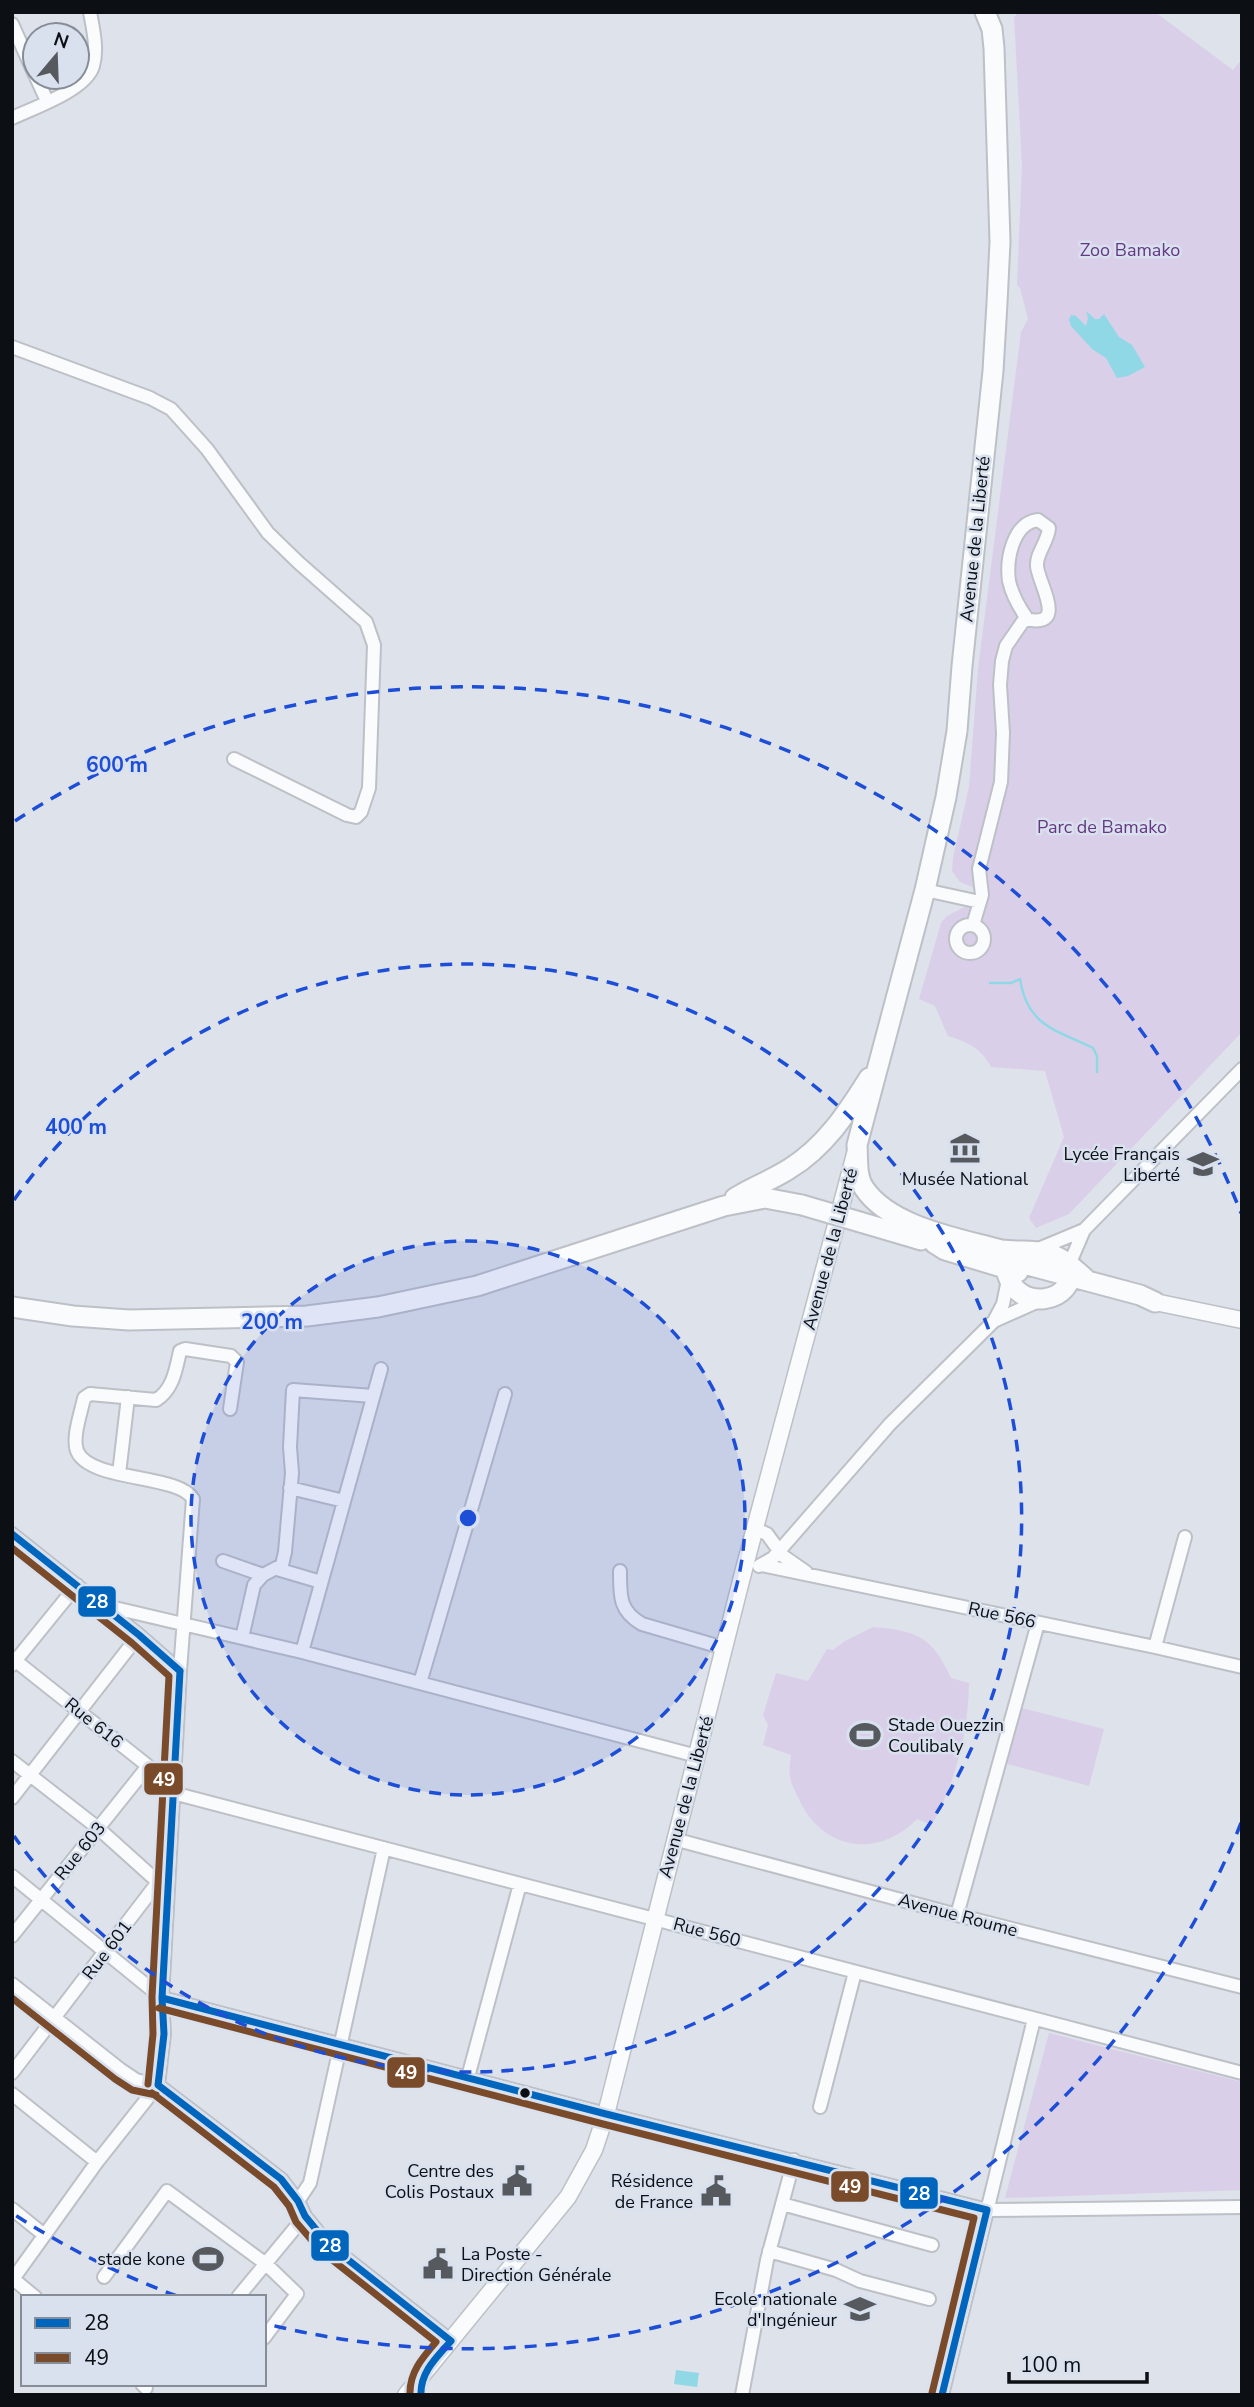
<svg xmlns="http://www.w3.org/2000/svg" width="1254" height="2407" font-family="'Nunito Sans',sans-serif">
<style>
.green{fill:#dacfe8}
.water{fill:#90d8e5}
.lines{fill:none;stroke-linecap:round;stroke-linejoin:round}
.stream{stroke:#90d8e5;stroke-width:2.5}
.minor-casing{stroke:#bdc0c6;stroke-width:16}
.major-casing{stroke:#bdc0c6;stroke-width:19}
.highway-casing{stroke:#bdc0c6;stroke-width:23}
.minor{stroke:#fafbfc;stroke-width:12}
.major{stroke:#fafbfc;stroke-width:16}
.highway{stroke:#fafbfc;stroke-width:19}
.highway-bridge-casing{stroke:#bdc0c6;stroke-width:23;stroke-linecap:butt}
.highway-bridge{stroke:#fafbfc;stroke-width:19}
.bus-1-casing{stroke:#d9e1ef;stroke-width:12}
.bus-2-casing{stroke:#d9e1ef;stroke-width:12}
.bus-1{stroke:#0065bd;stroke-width:7}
.bus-2{stroke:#7a4b2a;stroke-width:7}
.ring{fill:none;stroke:#1d4ed8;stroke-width:3.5;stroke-dasharray:12 9}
.bus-dot{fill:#0c0f13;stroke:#d9e1ef;stroke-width:2.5}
.labels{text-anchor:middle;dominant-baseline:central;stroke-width:5;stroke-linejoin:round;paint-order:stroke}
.park-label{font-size:18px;fill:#663782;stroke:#d9e1ef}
.street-label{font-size:18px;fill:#0c0f13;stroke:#d9e1ef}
.poi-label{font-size:18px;fill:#0c0f13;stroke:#d9e1ef;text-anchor:end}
.centre{fill:#1d4ed8;stroke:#d9e1ef;stroke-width:3.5}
.ring-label{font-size:21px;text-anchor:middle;font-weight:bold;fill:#1d4ed8;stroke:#d9e1ef;stroke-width:5;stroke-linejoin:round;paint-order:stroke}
.line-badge{stroke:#d9e1ef;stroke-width:2.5}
.badge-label{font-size:19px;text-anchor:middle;font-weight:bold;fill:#fff}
</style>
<rect width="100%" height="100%" fill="#dee2ea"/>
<path class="green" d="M1019 12H1155L1233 70 1242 59V1032L1069 1214 1036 1228 1029 1218 1064 1137 1045 1071 991 1067C982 1049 968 1042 948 1036L935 1006 919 999 941 923 947 916 974 902 977 889 960 882 952 871 953 858 969 787 978 669 1021 332 1028 319 1020 288 1017 285 1022 165 1014 17Z
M873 1627C917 1631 932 1636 951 1678L969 1683C968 1734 956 1780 932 1825L917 1819C877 1860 821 1850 798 1797 795 1791 791 1784 790 1777 789 1770 790 1762 791 1755L763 1745 768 1725 763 1715 776 1673 808 1681 827 1649 833 1650 845 1641Z
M1018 1707 1104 1729 1089 1786 1004 1763Z
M1049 2033 1242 2082V2190L1005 2198Z"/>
<path class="water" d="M1086 311 1095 319H1099L1104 314 1119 337 1132 345 1145 367 1128 376 1117 378 1106 358 1092 349 1071 326 1069 320 1071 315 1076 316 1086 326 1088 318Z
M676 2370 699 2373 697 2387 674 2384Z"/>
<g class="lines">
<path class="stream" d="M990 983H1011L1020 979C1027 1026 1056 1030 1093 1048L1097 1056V1072"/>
<g class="minor-casing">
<path id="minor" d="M12 24 35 75
M36 77 47 101
M12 118C33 108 86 90 93 66 98 49 93 29 90 12
M12 347 150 398 171 409 207 449 268 533 299 563 366 622 374 645 369 788 361 812 356 817 347 815 234 759
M925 890 980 902
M973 925 982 895 979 869 1001 782 1003 733 1000 685 1002 661 1006 646 1026 617C1019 607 1012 594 1009 581 1006 559 1013 523 1038 520L1049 528C1048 542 1036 553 1037 566 1038 583 1069 629 1026 619
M956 939a14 14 0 1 1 28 0a14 14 0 1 1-28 0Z
M1036 1250 1084 1230
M1069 1265 1084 1230 1242 1069
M994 1321 1003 1304 1008 1280
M119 1474 128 1397
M290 1488 344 1501
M756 1529 767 1534 783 1556 806 1572
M12 1534 139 1635 180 1671
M223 1561 263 1575
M762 1565 1155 1647 1242 1667
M759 1566 773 1558 890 1424 994 1321 1041 1300
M277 1569 321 1582
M620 1571C620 1596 619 1611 642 1624L724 1648
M102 1605 302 1652 697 1756
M242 1638 254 1585 263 1575 282 1565 285 1552 292 1473 290 1447 293 1390 373 1396
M1155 1647 1185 1537
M302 1652 381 1369
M12 1658 148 1766 173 1793 1242 2073
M12 1665 77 1585
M420 1683 505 1394
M12 1761 98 1828 158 1882 164 1881
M12 1798 139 1635
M674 1839 957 1915 1242 1987
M12 1876 162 1998 606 2114 987 2210 1242 2207
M957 1915 1038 1623
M12 1936 148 1766
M12 1984 121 2070 136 2080 158 2085
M12 2073 158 1882
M468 2077 520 1884
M158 2085 281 2179 298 2201 305 2216 328 2244 451 2341
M12 2094 97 2162
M820 2107 855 1972
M298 2201 310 2183 384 1848
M782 2204 932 2245
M12 2209 43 2234
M769 2251 836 2270 860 2281 929 2299
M104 2277 167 2191 266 2264 297 2294 264 2338
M12 2278 35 2297
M13 2279 97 2162 158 2085 164 2034 162 1998 180 1671 193 1499C179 1474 90 1482 77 1451 72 1437 81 1413 84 1398L90 1394 156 1400C173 1390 176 1369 180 1351L185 1349 231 1356 237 1362 230 1409
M238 2297 305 2216
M142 2384 146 2388
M742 2395 767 2260 794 2160
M942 2395 1034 2019"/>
</g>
<g class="major-casing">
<path id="major" d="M1155 1302 1242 1320
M406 2395 568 2197 594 2150 606 2114 744 1569 855 1154"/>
</g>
<g class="highway-casing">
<path id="highway" d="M985 12 992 29 994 48 1000 242 997 303 993 371 962 666 957 731 946 797 925 890 857 1145C858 1159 856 1176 864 1188 890 1227 958 1238 1001 1250 1016 1252 1032 1250 1046 1253 1063 1256 1075 1270 1088 1281
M735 1198C752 1187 772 1180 789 1169 825 1147 847 1113 869 1078
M860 1222 921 1240
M934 1243 945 1250 1018 1272
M1005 1259 1140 1295 1155 1302
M1006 1269C1015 1317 1080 1301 1069 1266
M12 1307 73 1316 129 1320 307 1316 378 1307 477 1286 724 1206 765 1198 802 1205"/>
</g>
<use href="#minor" class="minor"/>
<use href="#major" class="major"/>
<use href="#highway" class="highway"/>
<g class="highway-bridge-casing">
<path id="highway-bridge" d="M802 1205 860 1222"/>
</g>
<use href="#highway-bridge" class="highway-bridge"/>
<g class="bus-1-casing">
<path id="bus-1" d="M12 1534 139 1635 180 1671
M180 1671 162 1998 164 2034 158 2085 281 2179 298 2201 305 2216 328 2244 451 2341C437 2357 420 2372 421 2395
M162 1998 606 2114 987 2210 942 2395"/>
</g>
<g class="bus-2-casing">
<path id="bus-2" d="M12 1548 132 1643 169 1676 152 1997 153 2034 148 2084
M12 1998 115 2079 132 2090 156 2095
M159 2008 603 2124 974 2218 932 2393
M152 2093 274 2187 289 2206 296 2222 321 2251 436 2342C422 2358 409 2373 410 2395"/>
</g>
<use href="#bus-1" class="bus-1"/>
<use href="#bus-2" class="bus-2"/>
</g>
<circle cx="468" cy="1518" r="277" fill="#1d4ed8" fill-opacity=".12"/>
<g class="ring">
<circle cx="468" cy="1518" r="277"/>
<path d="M14 1200A554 554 0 1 1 14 1836"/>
<path d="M1241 1823A831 831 0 0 1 267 2324M177 2296A831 831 0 0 1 15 2215M15 821A831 831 0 0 1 1241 1213"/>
</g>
<defs>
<g id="museum-bare" transform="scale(2.415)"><path d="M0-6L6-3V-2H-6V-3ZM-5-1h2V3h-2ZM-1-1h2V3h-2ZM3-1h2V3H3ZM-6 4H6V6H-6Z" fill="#56595e" stroke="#d9e1ef" stroke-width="2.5" paint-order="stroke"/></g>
<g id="university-bare" transform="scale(2.415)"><path d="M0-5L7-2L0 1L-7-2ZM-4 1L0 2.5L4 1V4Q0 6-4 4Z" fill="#56595e" stroke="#d9e1ef" stroke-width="2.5" paint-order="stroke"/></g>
<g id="stadium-bare" transform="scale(2.415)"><path d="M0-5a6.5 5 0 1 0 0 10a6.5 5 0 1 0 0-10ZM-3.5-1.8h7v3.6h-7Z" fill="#56595e" stroke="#d9e1ef" stroke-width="2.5" paint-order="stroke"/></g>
<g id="civic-bare" transform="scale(2.415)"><path d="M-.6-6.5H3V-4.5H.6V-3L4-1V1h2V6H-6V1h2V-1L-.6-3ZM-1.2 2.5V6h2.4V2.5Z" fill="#56595e" stroke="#d9e1ef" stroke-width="2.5" paint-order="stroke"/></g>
</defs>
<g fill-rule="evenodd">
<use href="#museum-bare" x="965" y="1148"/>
<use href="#university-bare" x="1203" y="1164"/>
<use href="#stadium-bare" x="865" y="1735"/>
<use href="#civic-bare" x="517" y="2181"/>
<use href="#civic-bare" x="716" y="2191"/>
<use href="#stadium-bare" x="208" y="2259"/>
<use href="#civic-bare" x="438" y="2264"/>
<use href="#university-bare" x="860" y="2309"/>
</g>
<circle class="bus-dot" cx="525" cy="2093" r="6"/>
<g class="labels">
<g class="park-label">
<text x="1130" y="250">Zoo Bamako</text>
<text x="1102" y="827">Parc de Bamako</text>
</g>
<g class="street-label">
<text transform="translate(975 539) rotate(-84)">Avenue de la Liberté</text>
<text transform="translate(830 1249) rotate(-75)">Avenue de la Liberté</text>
<text transform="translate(1002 1615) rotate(12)">Rue 566</text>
<text transform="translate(94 1723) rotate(39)">Rue 616</text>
<text transform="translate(686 1797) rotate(-75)">Avenue de la Liberté</text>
<text transform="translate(80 1851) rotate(-51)">Rue 603</text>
<text transform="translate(958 1915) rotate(15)">Avenue Roume</text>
<text transform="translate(707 1932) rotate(15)">Rue 560</text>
<text transform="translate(107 1950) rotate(-53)">Rue 601</text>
</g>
<g class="poi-label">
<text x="1180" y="1154">Lycée Français<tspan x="1180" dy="21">Liberté</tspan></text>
<text x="965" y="1179" text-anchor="middle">Musée National</text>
<text x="888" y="1725" text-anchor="start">Stade Ouezzin<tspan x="888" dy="21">Coulibaly</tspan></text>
<text x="494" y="2171">Centre des<tspan x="494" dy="21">Colis Postaux</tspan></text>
<text x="693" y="2181">Résidence<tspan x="693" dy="21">de France</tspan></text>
<text x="461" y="2254" text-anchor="start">La Poste -<tspan x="461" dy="21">Direction Générale</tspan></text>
<text x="185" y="2259">stade kone</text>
<text x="837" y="2299">Ecole nationale<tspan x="837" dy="21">d'Ingénieur</tspan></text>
</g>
</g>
<circle cx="468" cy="1518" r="10" class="centre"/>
<g class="ring-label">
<text x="117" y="772">600 m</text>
<text x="76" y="1134">400 m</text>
<text x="272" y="1329">200 m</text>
</g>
<g class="line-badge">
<rect x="77" y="1585" width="40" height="33" rx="7" fill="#0065bd"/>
<rect x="143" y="1762" width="41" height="34" rx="7" fill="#7a4b2a"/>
<rect x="386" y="2056" width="40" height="33" rx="7" fill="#7a4b2a"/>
<rect x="830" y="2170" width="40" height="33" rx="7" fill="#7a4b2a"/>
<rect x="899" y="2176" width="40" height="34" rx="7" fill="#0065bd"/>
<rect x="310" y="2229" width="40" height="33" rx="7" fill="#0065bd"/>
</g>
<g class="badge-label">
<text x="97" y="1608">28</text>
<text x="164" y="1786">49</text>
<text x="406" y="2079">49</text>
<text x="850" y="2193">49</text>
<text x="919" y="2200">28</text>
<text x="330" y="2252">28</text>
</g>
<rect width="1254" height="2407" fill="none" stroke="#0c0f13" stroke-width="28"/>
<rect x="21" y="2295" width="245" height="91" fill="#d9e1ef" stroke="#878d97" stroke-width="2"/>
<rect x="35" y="2318" width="35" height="10" fill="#0065bd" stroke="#878d97" stroke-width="2"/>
<text x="84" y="2330" font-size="21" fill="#0c0f13">28</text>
<rect x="35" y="2353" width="35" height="10" fill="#7a4b2a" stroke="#878d97" stroke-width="2"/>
<text x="84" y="2365" font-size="21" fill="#0c0f13">49</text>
<g transform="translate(56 56) rotate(19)"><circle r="33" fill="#d9e1ef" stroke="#878d97" stroke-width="2"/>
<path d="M0-5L12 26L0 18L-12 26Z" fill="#56595e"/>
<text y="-10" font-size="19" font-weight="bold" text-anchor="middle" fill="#0c0f13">N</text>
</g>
<path d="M1009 2372v10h138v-10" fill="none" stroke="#0c0f13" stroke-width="3.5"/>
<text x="1020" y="2372" font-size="21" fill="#0c0f13" stroke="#d9e1ef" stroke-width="5" paint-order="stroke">100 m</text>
</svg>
